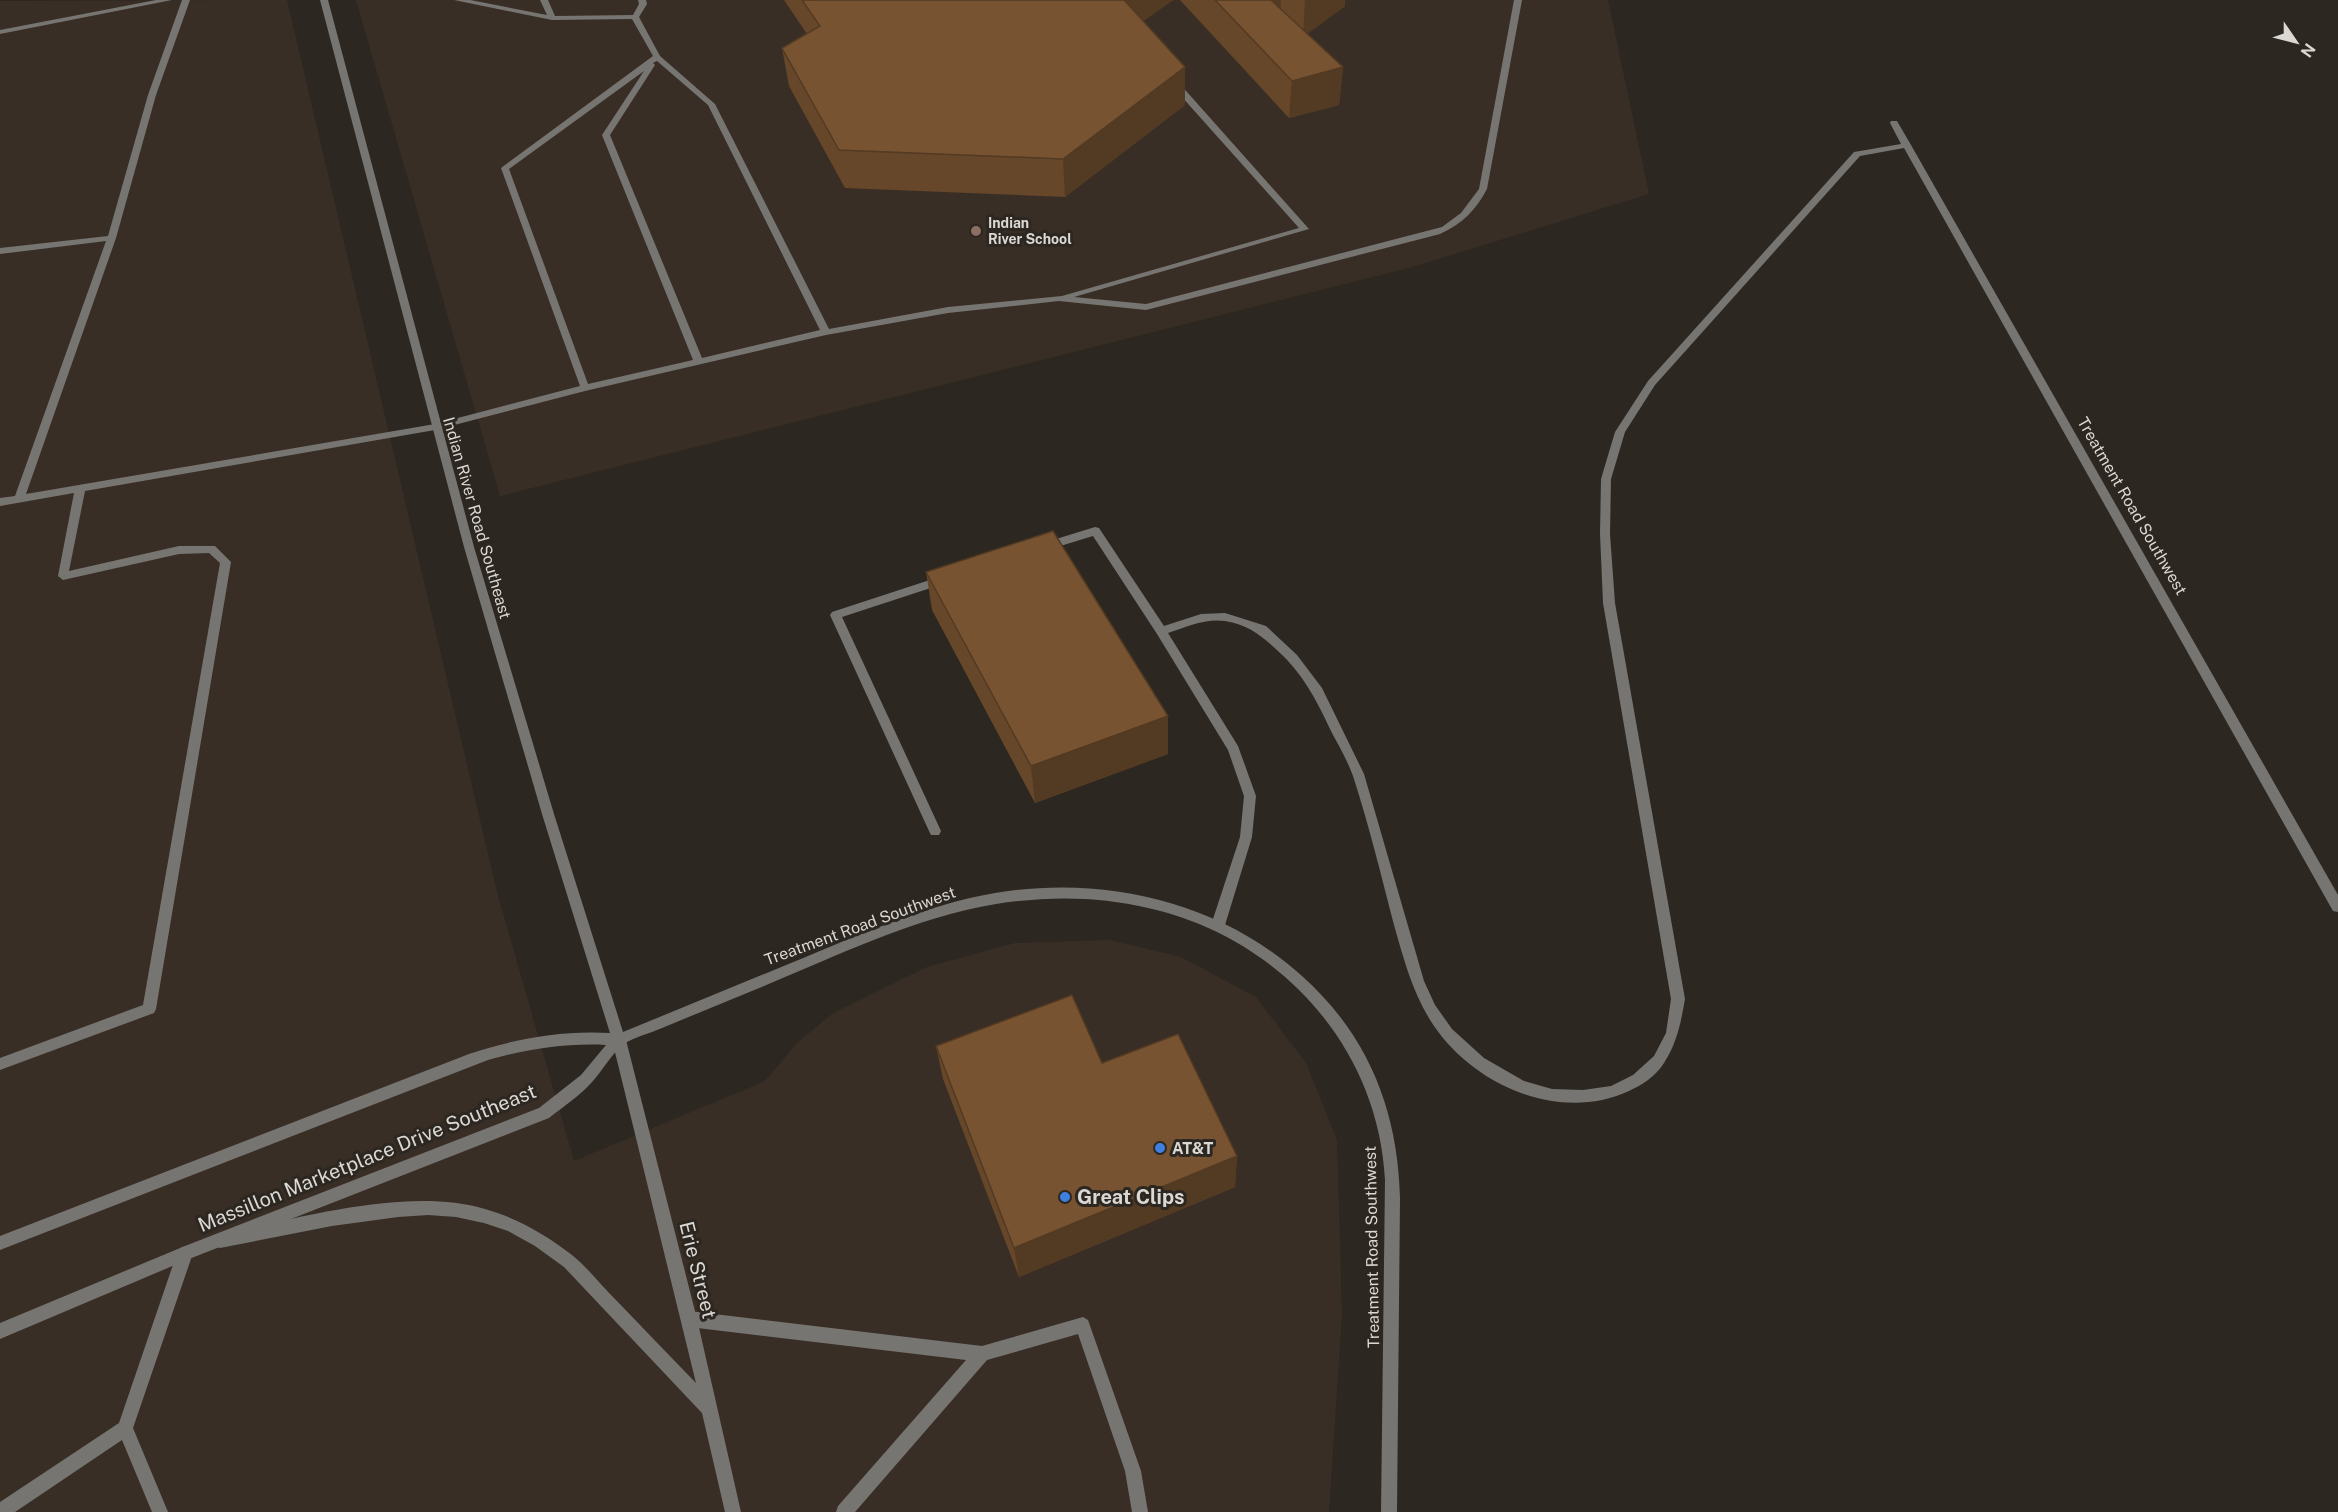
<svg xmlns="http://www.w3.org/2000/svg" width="2338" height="1512" font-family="'Public Sans',sans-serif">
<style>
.built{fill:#392e25}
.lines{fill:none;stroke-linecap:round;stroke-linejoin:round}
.service{fill:#777572;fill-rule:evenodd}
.minor{fill:#777572;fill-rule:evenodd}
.tertiary{fill:#777572;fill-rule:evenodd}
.wall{fill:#66472a}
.shaded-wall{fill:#533a22}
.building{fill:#775331;stroke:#533a22;stroke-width:1.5}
.education-dot{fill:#8d6e63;stroke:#2c2721;stroke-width:2}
.shop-dot{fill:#3f7fe0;stroke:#2c2721;stroke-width:2}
.labels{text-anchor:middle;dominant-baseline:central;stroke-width:6;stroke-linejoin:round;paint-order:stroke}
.far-poi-label{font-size:14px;font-weight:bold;fill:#dbd7d3;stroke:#2c2721;text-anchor:start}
.street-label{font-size:16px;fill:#dbd7d3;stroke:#2c2721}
.poi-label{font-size:16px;font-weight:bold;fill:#dbd7d3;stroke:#2c2721;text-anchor:start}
.near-street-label{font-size:20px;fill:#dbd7d3;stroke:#2c2721}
.near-poi-label{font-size:20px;font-weight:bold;fill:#dbd7d3;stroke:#2c2721;text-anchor:start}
</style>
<rect width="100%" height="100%" fill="#2c2721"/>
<path class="built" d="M287 0 497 892 574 1161 765 1081 797 1043 833 1013 927 967 1015 943 1110 940 1181 957 1256 997 1306 1063 1337 1140 1342 1314 1329 1512H0V1Z
M356 0H1608L1649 194 1409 268 500 496Z"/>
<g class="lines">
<path class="service" d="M156 0H172L0 34V30Z
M182 0H190L156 95 116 238 26 494 435 424 580 386 501 168 653 56 632 19 552 20 454 0H470L547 15 540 0H548L555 16 633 15 639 4 638 0H646L647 4 639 17 660 56 715 104 829 329 948 307 1062 296 1299 228 1173 87 1172 85 1176 83H1179L1309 229 1074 297 1146 304 1442 227 1461 213 1479 189 1514 0H1522L1487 189C1476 210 1462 224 1440 234L1146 310 1059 301 948 313 826 335 585 391 435 430 85 491 69 571 179 546H215L231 562 156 1009 154 1013 0 1070V1058L143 1005 220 563 209 553 179 554 63 580 58 576 74 493 0 506V498L15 496 106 241 0 254V248L108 236 148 95ZM657 61 708 105 820 330 702 358 610 135 655 65 653 63ZM644 71 602 135 693 360 588 384 509 169Z
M1891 121H1897L1911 145 2338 895V912L2333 911 1904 148 1860 156 1655 385 1625 432 1611 479 1610 534 1615 603 1685 999C1681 1022 1677 1043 1664 1063 1656 1076 1642 1085 1629 1091 1560 1123 1475 1086 1434 1026 1413 995 1404 960 1394 925 1381 875 1369 825 1353 776 1347 759 1337 743 1329 727 1316 699 1302 673 1279 652 1262 636 1249 625 1225 621 1206 618 1186 627 1168 633L1238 746 1256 796 1252 837 1225 925 1223 929 1218 930 1213 929 1211 925 1240 837 1244 796 1228 750 1157 634 1093 536 1044 551 1040 550 1039 547 1040 544 1095 527 1099 528 1164 626 1201 614 1225 613 1266 626 1297 655 1322 688 1364 774 1424 981 1435 1005 1452 1029 1484 1058 1524 1081 1552 1089 1583 1090 1611 1086 1633 1075 1654 1056 1666 1033 1671 999 1603 603 1600 534 1601 479 1615 432 1648 381 1854 152 1901 144 1890 123Z
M942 576 946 577 947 580 946 583 842 617 941 831 939 835H931L929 831 830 615 832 612Z
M185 1246 190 1248 193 1253 133 1428 168 1512H152L122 1440 15 1512H0V1502L119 1423 177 1253 180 1248Z
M689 1311 982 1346 1083 1317 1088 1320 1141 1471 1148 1512H1132L1125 1471 1078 1334 987 1360 855 1512H836L838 1506 966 1360 689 1327 684 1324 681 1319 684 1314Z"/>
<path class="minor" d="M320 0H328L474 547 554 814 623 1032C679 1009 735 986 791 963 857 936 925 905 995 893 1104 875 1219 901 1302 976 1368 1035 1398 1110 1400 1198L1397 1512H1381L1385 1180C1378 1045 1278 937 1148 908 1098 896 1047 896 996 904 916 917 839 955 764 986 730 1000 696 1014 662 1028 651 1033 634 1037 624 1044 612 1053 603 1070 593 1081 581 1095 564 1106 549 1118L189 1259 0 1339V1323L185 1246 539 1108 581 1075 606 1045C566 1043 527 1049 488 1060L0 1250V1236L469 1054C515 1039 561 1030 610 1033L542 814 464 547Z"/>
<path class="tertiary" d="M619 1034 624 1036 626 1040 697 1319 741 1512H725L702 1413 564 1267 535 1246 508 1231 484 1223 456 1217 428 1215 398 1217 332 1226 220 1248 215 1246 213 1241 215 1236 220 1234C299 1219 406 1186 485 1209 517 1218 546 1235 572 1255 587 1267 600 1284 614 1298 641 1326 668 1354 696 1383L612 1040 614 1036Z"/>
</g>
<path class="wall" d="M784 0H1173L1143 21 1185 105 1065 197 845 188 789 86 782 48 807 34Z
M1180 0H1345V6L1307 34 1343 67 1339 105 1289 118Z
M926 572 1168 716V754L1035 803 932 610Z
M936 1046 1102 1063 1237 1156 1235 1187 1019 1277 943 1079Z"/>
<path class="shaded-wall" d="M1123 0H1173L1124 35Z
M1268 0H1281L1279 30Z
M1305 0H1345V6L1303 37Z
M1185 67V105L1065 197 1063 159Z
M1343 67 1339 105 1289 118 1292 81Z
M1168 716V754L1035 803 1031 766Z
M1237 1156 1235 1187 1019 1277 1014 1248Z"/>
<path class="building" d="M802 0H1124L1185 67 1063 159 839 150 782 48 820 26Z
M1215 0H1271L1343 67 1292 81Z
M1053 531 1168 716 1031 766 926 572Z
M1072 995 1102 1063 1178 1034 1237 1156 1014 1248 936 1046Z"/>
<circle class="education-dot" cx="976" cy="231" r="6"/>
<g class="shop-dot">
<circle cx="1160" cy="1148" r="6"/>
<circle cx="1065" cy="1197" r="6"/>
</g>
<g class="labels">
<g class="far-poi-label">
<text x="988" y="223">Indian<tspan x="988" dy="16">River School</tspan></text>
</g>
<g class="street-label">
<text transform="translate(2132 506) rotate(60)">Treatment Road Southwest</text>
<text transform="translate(477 518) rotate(74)">Indian River Road Southeast</text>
<text transform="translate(860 926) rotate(-20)">Treatment Road Southwest</text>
<text transform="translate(1372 1247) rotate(-91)">Treatment Road Southwest</text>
</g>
<g class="poi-label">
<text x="1172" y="1148">AT&amp;T</text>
</g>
<g class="near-street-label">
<text transform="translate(367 1158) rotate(-22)">Massillon Marketplace Drive Southeast</text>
<text transform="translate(698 1270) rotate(76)">Erie Street</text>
</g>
<g class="near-poi-label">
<text x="1077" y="1197">Great Clips</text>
</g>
</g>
<g transform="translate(2296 42) rotate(125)" stroke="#2c2721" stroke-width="4.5" paint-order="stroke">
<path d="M0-4.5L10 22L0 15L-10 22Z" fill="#dbd7d3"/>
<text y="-9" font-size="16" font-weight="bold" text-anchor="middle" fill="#dbd7d3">N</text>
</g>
</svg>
